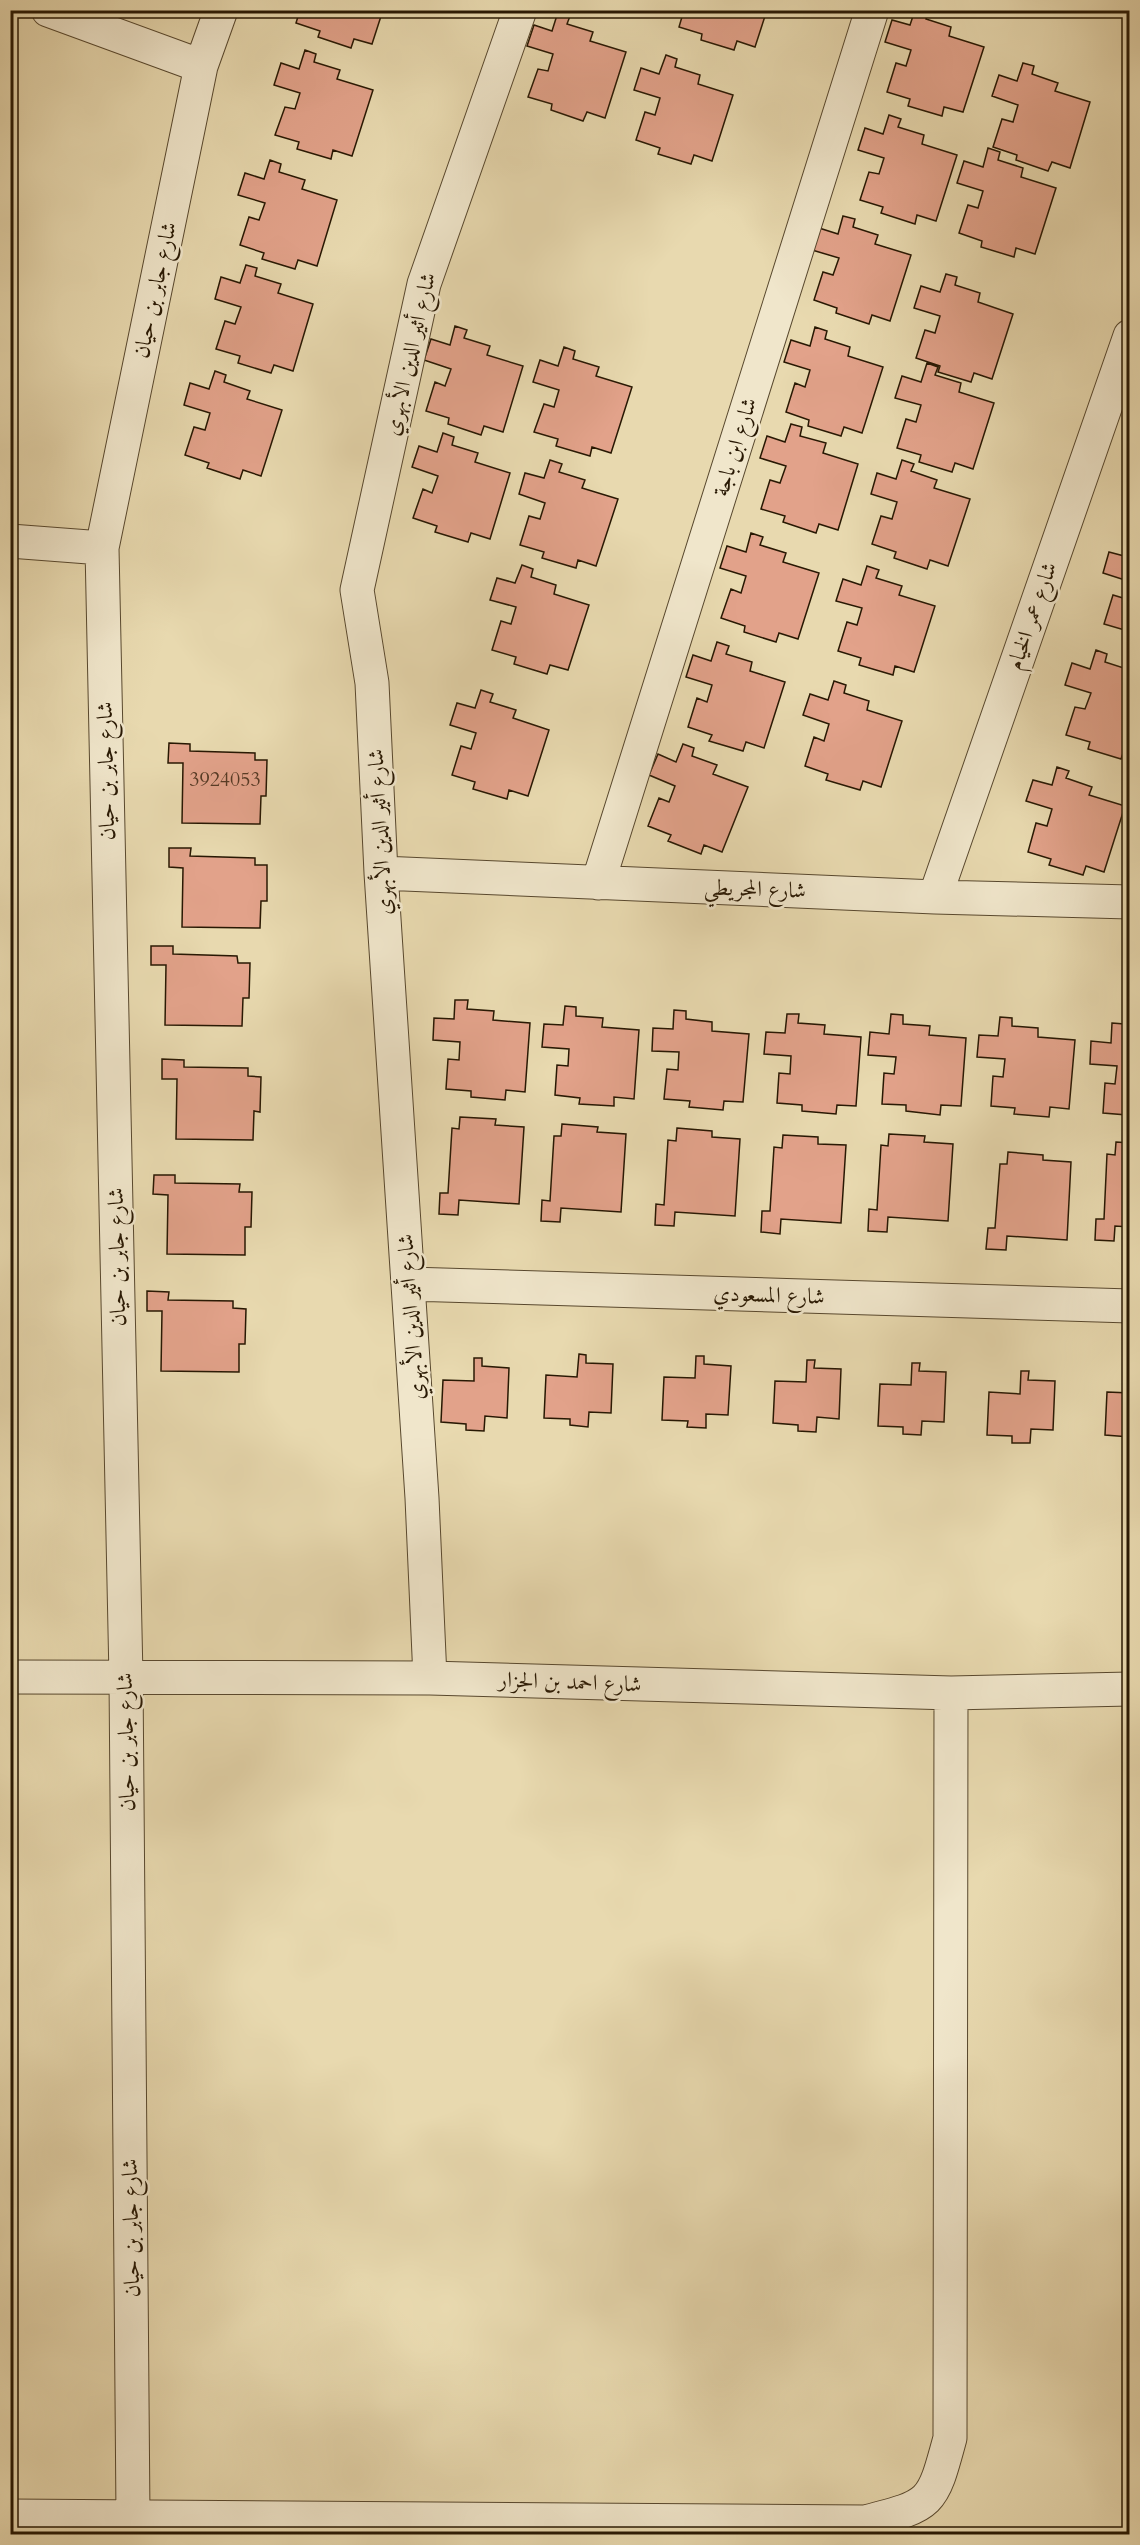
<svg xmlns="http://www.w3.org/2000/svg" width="1140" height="2545" font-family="Cardo,Amiri,serif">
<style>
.building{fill:#e2a28a;stroke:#281803;stroke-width:1.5}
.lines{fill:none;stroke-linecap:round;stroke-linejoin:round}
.minor-casing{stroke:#58482e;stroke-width:35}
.minor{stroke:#f0e6cb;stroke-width:33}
.labels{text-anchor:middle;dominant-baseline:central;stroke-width:5;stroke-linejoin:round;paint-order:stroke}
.number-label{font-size:20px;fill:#563a25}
.street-label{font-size:22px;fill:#281803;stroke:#f0e6cb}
</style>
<rect width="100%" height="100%" fill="#e8d9af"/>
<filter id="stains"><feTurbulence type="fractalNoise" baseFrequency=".00333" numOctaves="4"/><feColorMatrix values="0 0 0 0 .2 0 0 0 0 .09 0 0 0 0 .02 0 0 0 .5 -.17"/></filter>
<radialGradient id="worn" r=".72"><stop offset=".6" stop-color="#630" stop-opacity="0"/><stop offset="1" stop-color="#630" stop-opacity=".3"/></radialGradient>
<path class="building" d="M300 10H383L372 44 354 39 351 48 318 37 320 31 296 23Z
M684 10H767L755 47 737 41 734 50 701 40 702 34 679 27Z
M915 10 928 11 926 19 951 27 949 36 984 47 963 112 944 107 942 116 908 106 910 99 887 92 896 63 906 66 911 50 885 42 892 20 910 25Z
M558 12 570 16 567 24 593 32 590 41 626 52 605 118 587 112 583 121 551 110 552 104 528 97 538 69 548 71 553 54 527 46 534 25 552 31Z
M305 50 316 54 314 62 340 70 337 79 373 90 352 156 333 150 331 159 297 149 299 142 275 135 285 107 295 109 300 93 274 85 281 63 299 69Z
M666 55 677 59 675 67 700 75 698 84 733 95 712 161 694 155 691 164 658 154 660 148 636 140 645 112 655 115 660 98 634 90 641 68 659 74Z
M1023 63 1034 66 1032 74 1058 83 1055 91 1090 102 1070 168 1052 162 1048 171 1016 160 1017 155 993 147 1002 119 1013 122 1018 105 992 96 999 75 1017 81Z
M889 115 901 119 898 127 924 135 922 144 957 155 936 221 917 215 915 224 881 213 883 207 860 200 869 172 879 174 884 158 858 150 865 128 883 134Z
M988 148 1000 152 998 160 1023 168 1021 177 1056 188 1035 254 1016 248 1014 257 981 247 982 241 959 233 968 205 978 208 983 191 957 183 964 161 983 167Z
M270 160 281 164 279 172 305 180 302 189 337 200 317 266 298 260 295 269 262 259 264 253 240 245 249 217 259 220 265 203 238 195 245 173 264 179Z
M843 216 855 219 853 227 878 235 875 244 911 255 890 321 872 315 869 324 836 313 837 308 814 300 823 272 833 275 839 258 812 250 819 228 838 234Z
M246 265 257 268 255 276 281 284 278 293 313 304 293 371 274 365 271 373 238 363 240 356 216 349 225 321 235 324 241 307 215 299 221 277 240 283Z
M946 274 957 277 955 285 980 293 978 302 1013 314 992 379 974 373 971 382 938 372 940 366 916 358 925 330 935 333 940 316 914 308 921 286 940 292Z
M455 326 467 330 464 338 490 346 487 355 523 366 503 432 484 426 481 435 448 424 449 418 426 411 435 382 445 386 451 369 424 360 431 339 450 345Z
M815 327 827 331 825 339 850 347 848 356 883 367 862 433 844 427 841 436 808 426 809 420 786 412 795 383 805 387 810 370 784 362 791 340 810 346Z
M564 347 575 351 573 359 599 367 596 376 632 387 611 453 592 447 590 456 556 446 558 439 534 432 544 404 554 407 559 390 533 382 540 360 558 366Z
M927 363 938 367 935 375 961 383 959 392 994 403 973 469 955 463 952 472 919 462 921 455 897 448 906 419 916 422 921 405 895 398 902 376 921 382Z
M215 371 226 375 224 382 250 391 247 399 282 410 261 476 243 470 240 479 207 468 209 463 185 455 194 427 205 430 210 413 184 405 190 383 209 389Z
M10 376H16L15 441H10Z
M791 424 802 427 800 436 826 443 823 453 858 464 838 530 819 524 816 533 783 522 785 516 761 509 770 480 780 483 786 466 760 458 767 436 785 442Z
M443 433 454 437 452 445 478 453 475 462 510 473 490 539 471 533 468 542 435 532 437 526 413 518 423 489 432 493 438 476 412 467 419 446 437 452Z
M550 460 562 464 559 472 585 480 582 488 618 499 596 566 578 560 576 568 542 558 544 552 520 545 529 516 540 519 545 503 519 494 525 473 544 478Z
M902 460 914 464 911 471 937 480 934 488 970 499 948 566 930 560 927 569 894 558 896 552 872 544 881 516 892 519 897 502 871 494 877 473 896 479Z
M751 533 763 537 760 545 786 553 783 562 819 573 798 639 779 633 776 642 744 632 745 626 721 618 731 589 741 593 746 576 720 568 727 546 746 552Z
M1109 552 1128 557 1130 552V638L1126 637 1128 631 1104 624 1113 595 1123 598 1128 581 1103 573Z
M522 565 533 569 531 577 556 585 554 594 589 605 568 670 550 665 547 674 514 664 516 657 492 650 501 621 511 624 516 607 490 600 497 578 515 583Z
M867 566 879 570 876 578 902 586 899 595 935 606 914 672 895 666 893 675 859 665 861 658 838 651 847 622 857 625 862 608 836 601 843 579 861 585Z
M717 642 729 646 726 654 752 662 750 671 785 682 764 748 746 742 743 751 709 741 712 735 688 727 697 698 707 702 712 685 686 677 693 655 711 661Z
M1096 650 1107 654 1105 662 1130 670V752L1124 750 1121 759 1088 749 1090 742 1066 735 1075 707 1085 709 1091 693 1065 685 1072 663 1090 669Z
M834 681 846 685 844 693 869 701 867 710 902 721 881 787 863 781 860 790 826 780 828 774 805 766 814 737 824 741 829 724 803 715 810 694 828 700Z
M481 690 493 694 490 702 516 710 513 718 549 730 528 796 509 790 507 799 473 789 475 782 452 775 461 746 471 749 476 733 450 725 457 703 475 708Z
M169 743 190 744V751L255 753V760H267L266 796H261L260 824 182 823 183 763H168Z
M683 744 694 748 692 756 717 765 713 774 748 787 722 852 704 845 701 854 668 841 671 835 648 826 659 798 669 802 675 786 649 775 658 754 676 762Z
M1057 767 1069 771 1066 778 1092 787 1089 795 1125 806 1104 872 1086 866 1083 875 1049 865 1051 859 1028 852 1036 823 1047 826 1052 809 1026 801 1033 780 1052 785Z
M169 848H191L190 856 255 858V865H267V901H261L260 928 182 927 183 868 169 867Z
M151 946H173V954L237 956 238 963H250L249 998H243L242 1026 165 1025 166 965H151Z
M455 1000H468L467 1009 494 1011 493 1020 530 1023 525 1092 506 1090 505 1100 471 1097V1091L446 1089 448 1059 459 1060 460 1042 433 1040 434 1018 454 1019Z
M565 1006 576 1007V1016L603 1018 602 1027 639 1030 634 1099 614 1097V1106L579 1104 580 1098 555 1095 557 1065 568 1066 569 1049 542 1047 544 1024 563 1025Z
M674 1010 686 1011V1019L712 1022V1031L749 1034 743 1102 724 1101 723 1110 689 1107 690 1101 664 1099 667 1069 678 1070 679 1052 652 1051 653 1028 673 1029Z
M787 1014H799L798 1023 825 1025 824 1034 861 1037 856 1106 837 1105 836 1114 802 1111V1105L777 1103 779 1073 790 1074 791 1056 764 1054 766 1032 785 1033Z
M891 1014 903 1015V1024L930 1026 929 1035 966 1038 961 1106 941 1105 940 1115 906 1111V1105L882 1104 884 1073 894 1074 896 1057 868 1055 870 1032 889 1034Z
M1000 1017 1012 1018V1026L1038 1028V1037L1075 1040 1069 1109 1050 1107 1049 1117 1014 1114 1015 1108 991 1106 993 1076 1003 1077 1005 1059 977 1057 979 1035 998 1036Z
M1112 1023 1124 1024V1033H1130V1121H1127V1115L1103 1113 1105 1083 1115 1084 1117 1066 1090 1064 1091 1041 1111 1043Z
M162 1059 184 1060V1067L248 1068V1076L261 1077 260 1112 254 1111 253 1140 176 1139 177 1079H162Z
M460 1117 496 1119 495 1125 524 1127 519 1204 459 1200 458 1215 439 1214 440 1193H448L452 1128 459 1129Z
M562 1124 598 1127 597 1132 626 1134 621 1212 561 1208 560 1222 541 1221 542 1200 550 1201 554 1136H561Z
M677 1128 712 1131V1137L740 1139 735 1216 675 1212 674 1226 655 1225 656 1204 664 1205 668 1140 676 1141Z
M889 1134 925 1136 924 1142 953 1144 948 1221 888 1217 887 1232 868 1231 869 1209 877 1210 881 1145 888 1146Z
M783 1135 818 1137V1144L846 1145 841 1223 781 1219 780 1234 761 1232 762 1211H770L774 1147 782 1148Z
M1116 1142 1130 1143V1227L1115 1226 1114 1241 1095 1240 1096 1219H1104L1107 1154 1115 1155Z
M1008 1152 1043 1155V1160L1071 1162 1067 1240 1007 1236 1006 1250 986 1249 988 1228H995L1000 1164H1007Z
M154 1175H175V1183L240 1184 239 1192H252L251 1227H245V1255L167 1254 168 1195 153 1194Z
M147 1291 169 1292 168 1300 233 1301V1308L246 1309 245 1344H239V1372L161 1371 162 1311H147Z
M579 1354 586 1355V1363L613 1364 611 1413 589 1412 588 1427 570 1425V1419L544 1418 546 1375 577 1377Z
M696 1356H704V1364L731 1366 728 1415 706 1414V1428L687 1427 688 1421 662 1420 664 1377 695 1378Z
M474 1358H482V1366L509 1368 507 1418 485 1416 484 1431 466 1430V1424L441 1422 443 1380 474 1381Z
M807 1360H815L814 1368 841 1369 839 1419 817 1417 816 1432 798 1431V1425L773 1423 775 1381 806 1382Z
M912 1363H920L919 1371 946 1372 944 1422 922 1421 921 1435 903 1434V1427L878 1426 880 1384 911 1385Z
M1021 1371H1029L1028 1380 1055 1381 1053 1430 1031 1429 1030 1443H1012V1436L987 1435 989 1392 1020 1394Z
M1107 1392 1130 1393V1437L1105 1435Z"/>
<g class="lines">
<g class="minor-casing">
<path id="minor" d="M48 10 201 66
M10 541 102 548
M381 873 935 897 1130 902
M598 883 872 10
M935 897 1130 336
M409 1284 1130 1306
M10 1677 430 1678 951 1693 1130 1689
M430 1678 422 1498 381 873 372 683 357 590 424 284 520 10
M10 2516 865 2522C932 2505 932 2505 950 2438L951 1693
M133 2516 126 1677 102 548 201 66 221 10"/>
</g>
<use href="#minor" class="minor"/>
</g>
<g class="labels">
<g class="number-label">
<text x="225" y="779">3924053</text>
</g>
<g class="street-label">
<text transform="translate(155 290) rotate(-78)">شارع جابر بن حيان</text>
<text transform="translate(410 354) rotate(-77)">شارع أثير الدين الأبهري</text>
<text transform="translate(735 447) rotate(-73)">شارع ابن باجة</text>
<text transform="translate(1032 616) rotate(-71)">شارع عمر الخيام</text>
<text transform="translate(106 771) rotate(-91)">شارع جابر بن حيان</text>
<text transform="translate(380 832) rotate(-93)">شارع أثير الدين الأبهري</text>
<text transform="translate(755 889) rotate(2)">شارع المجريطي</text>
<text transform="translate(117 1257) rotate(-91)">شارع جابر بن حيان</text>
<text transform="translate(769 1295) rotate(2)">شارع المسعودي</text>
<text transform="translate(411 1317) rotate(-94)">شارع أثير الدين الأبهري</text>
<text transform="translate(570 1682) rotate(2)">شارع احمد بن الجزار</text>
<text transform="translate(126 1742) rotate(-91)">شارع جابر بن حيان</text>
<text transform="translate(131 2228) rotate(-91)">شارع جابر بن حيان</text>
</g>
</g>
<rect width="1140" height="2545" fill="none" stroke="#e8d9af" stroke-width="36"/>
<rect x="12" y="12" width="1116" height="2521" fill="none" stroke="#281803" stroke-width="3"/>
<rect x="18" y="18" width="1104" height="2509" fill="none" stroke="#281803" stroke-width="1.5"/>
<rect width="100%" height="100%" filter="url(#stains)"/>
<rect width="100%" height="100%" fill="url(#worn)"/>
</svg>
